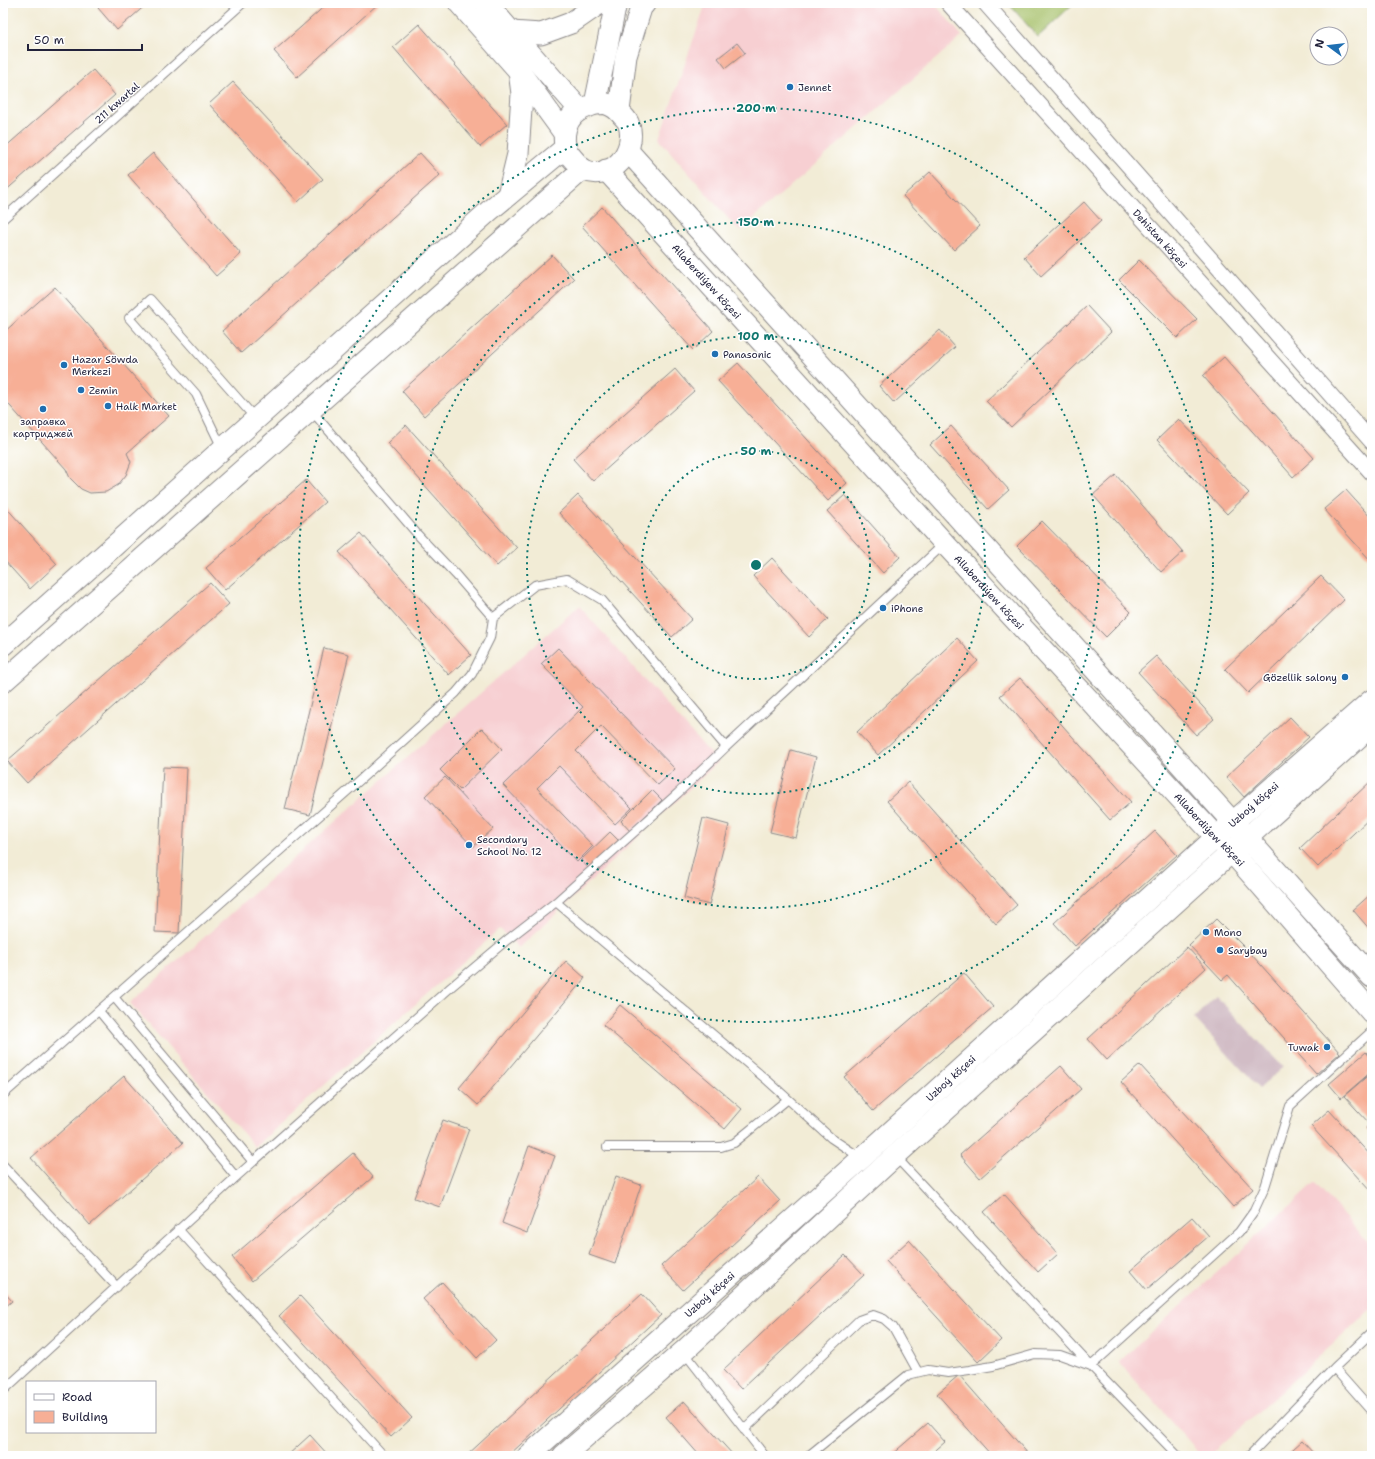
<svg xmlns="http://www.w3.org/2000/svg" width="1375" height="1459" font-family="'Shantell Sans',sans-serif">
<style>
.built{fill:#f7cfd2}
.industrial{fill:#d2bdc6}
.green{fill:#a5c067;stroke:#647151}
.building{fill:#f7af96}
.lines{fill:none;stroke-linecap:round;stroke-linejoin:round}
.lane-casing{stroke:#8a8788;stroke-width:10}
.street-casing{stroke:#8a8788;stroke-width:17}
.secondary-casing{stroke:#8a8788;stroke-width:23}
.lane{stroke:#fff;stroke-width:8}
.street{stroke:#fff;stroke-width:15}
.secondary{stroke:#fff;stroke-width:21}
.ring{fill:none;stroke:#0f766e;stroke-width:2;stroke-dasharray:2 4}
.poi-dot{fill:#1f6fb2;stroke:#fff;stroke-width:1.5}
.labels{text-anchor:middle;dominant-baseline:central;stroke-width:3;stroke-linejoin:round;paint-order:stroke}
.poi-label{font-size:10px;fill:#22223b;stroke:#fff;text-anchor:start}
.street-label{font-size:10px;fill:#22223b;stroke:#fff}
.centre{fill:#0f766e;stroke:#fff;stroke-width:2}
.ring-label{font-size:12px;text-anchor:middle;font-weight:bold;fill:#0f766e;stroke:#fff;stroke-width:3;stroke-linejoin:round;paint-order:stroke}
</style>
<rect width="100%" height="100%" fill="#fff"/>
<filter id="ink" filterUnits="userSpaceOnUse"><feTurbulence type="fractalNoise" baseFrequency=".025" numOctaves="2"/><feDisplacementMap in="SourceGraphic" scale="8" xChannelSelector="R" yChannelSelector="G"/><feConvolveMatrix kernelMatrix="1 2 1 2 8 2 1 2 1" color-interpolation-filters="sRGB"/></filter>
<filter id="wash" filterUnits="userSpaceOnUse"><feTurbulence type="fractalNoise" baseFrequency=".012" numOctaves="4" result="noise"/><feDisplacementMap in="SourceGraphic" scale="16" xChannelSelector="R" yChannelSelector="G"/><feGaussianBlur stdDeviation="0.9" result="paint"/><feColorMatrix in="noise" values="0 0 0 0 0 0 0 0 0 0 0 0 0 0 0 0 0 1.4 0 .05"/><feComposite in="paint" operator="in"/></filter>
<g filter="url(#wash)">
<rect width="100%" height="100%" fill="#f2ecd6"/>
<path class="built" d="M706 3H934L962 36 739 231 659 139Z
M579 606 718 762 519 948 500 929 255 1147 130 1003Z
M1315 1183 1372 1246V1309L1209 1456H1202L1119 1362Z"/>
<path class="industrial" d="M1216 996 1283 1067 1259 1088 1194 1018Z"/>
<path class="green" d="M1008 3H1074L1038 37Z"/>
<g id="blocks">
<path class="building" d="M103 3H148L117 30 98 8Z
M328 3H379L297 77 274 51Z
M419 24 507 124 480 147 393 47Z
M737 43 745 53 726 68 718 58Z
M93 70 115 95 3 193V149Z
M233 82 323 179 298 202 209 104Z
M153 153 241 254 216 276 128 175Z
M420 153 440 175 241 353 222 331Z
M930 172 980 226 954 250 903 196Z
M1084 202 1101 221 1041 276 1024 257Z
M602 207 713 331 693 350 582 226Z
M552 255 574 279 424 416 402 391Z
M1139 260 1197 319 1177 338 1119 280Z
M55 287 169 416 127 453 131 462 126 475 118 485 106 492 90 493 81 489 70 478 66 469 3 398V333Z
M1087 306 1111 332 1011 427 986 401Z
M940 330 955 347 894 403 879 386Z
M1224 357 1314 458 1293 477 1203 376Z
M738 363 847 483 828 501 718 381Z
M675 369 694 391 593 481 573 459Z
M1179 419 1249 493 1227 514 1157 440Z
M406 425 517 548 497 566 387 443Z
M951 426 1009 490 988 509 930 445Z
M1116 475 1183 552 1161 572 1093 495Z
M306 480 325 502 225 590 206 568Z
M1346 490 1372 519V562L1324 509Z
M578 495 692 619 672 637 559 513Z
M845 495 900 557 883 573 827 511Z
M3 504 57 564 30 589 3 559Z
M1042 521 1131 612 1106 637 1017 546Z
M361 533 471 655 449 675 339 552Z
M772 558 828 619 809 637 753 576Z
M1321 576 1344 600 1248 693 1225 669Z
M210 583 229 604 27 783 7 761Z
M957 638 978 661 878 755 857 732Z
M324 648 349 654 310 815 285 809Z
M558 648 675 769 658 785 601 726 576 751 632 808 615 824 559 766 537 788 593 846 577 862 503 785 583 707 541 664Z
M1156 656 1214 719 1196 735 1138 672Z
M1020 678 1131 802 1110 820 1000 696Z
M1290 717 1309 737 1244 797 1226 777Z
M482 728 502 749 460 790 440 770Z
M791 750 816 757 796 838 770 832Z
M163 767 187 768 179 933 155 932Z
M445 777 493 829 473 847 425 796Z
M1372 780V816L1318 867 1300 848Z
M908 782 1017 905 996 924 887 801Z
M652 790 662 800 630 831 621 821Z
M703 818 729 825 709 905 684 898Z
M1155 831 1177 855 1075 946 1054 923Z
M610 832 620 842 590 870 581 860Z
M1372 893V932L1353 910Z
M1216 919 1251 954 1340 1053 1316 1074 1228 975 1222 980 1189 945Z
M1187 947 1206 968 1107 1060 1088 1039Z
M566 961 585 978 478 1105 459 1088Z
M964 973 993 1007 873 1111 844 1077Z
M620 1005 742 1109 725 1129 603 1025Z
M1366 1052 1372 1059V1071L1341 1098 1329 1084Z
M1140 1065 1253 1189 1233 1207 1121 1082Z
M1061 1066 1081 1089 980 1178 960 1155Z
M1372 1072V1122L1370 1124 1344 1096Z
M124 1076 183 1143 90 1225 31 1158Z
M1329 1110 1372 1157V1193L1311 1126Z
M443 1120 469 1129 440 1207 414 1198Z
M1372 1123V1135L1366 1128Z
M529 1146 555 1156 527 1233 502 1223Z
M353 1153 373 1177 252 1281 232 1257Z
M616 1176 641 1185 615 1264 589 1255Z
M758 1177 780 1201 683 1290 661 1266Z
M1004 1194 1058 1254 1038 1272 984 1212Z
M1192 1217 1209 1236 1146 1290 1130 1271Z
M909 1240 1001 1340 978 1362 886 1261Z
M845 1255 864 1275 741 1389 723 1370Z
M442 1282 496 1340 477 1358 423 1299Z
M3 1291 12 1301 3 1309Z
M642 1294 661 1315 508 1456H466Z
M300 1296 412 1418 391 1437 279 1316Z
M959 1375 1030 1456H992L937 1394Z
M684 1401 734 1456H700L666 1417Z
M928 1423 945 1442 929 1456H890Z
M310 1435 329 1456H287Z
M1302 1441 1316 1456H1285Z"/>
</g>
</g>
<g filter="url(#ink)">
<use href="#blocks" fill-opacity="0" stroke="#8a8788" stroke-width="1"/>
<g class="lines">
<g class="lane-casing">
<path id="lane" d="M3 219 243 3
M311 410 418 535 456 575 493 618 535 585 567 579 602 600 726 747 944 544
M222 448 196 394 129 318 150 299 255 418
M556 902 768 1081 831 1138 861 1158
M114 997 253 1162
M99 1011 236 1177
M3 1095 360 780 456 693 472 674 490 638 493 618
M607 1147H721L734 1143 788 1099
M895 1156 1091 1366 1178 1456
M3 1165 117 1287
M178 1229 384 1456
M684 1352 765 1456
M1334 1368 1372 1411
M3 1391 236 1177 451 987 507 940 556 902 678 793 726 747
M744 1430 859 1320 873 1315 884 1319 893 1327 918 1372
M808 1456 908 1375 928 1370 948 1373 969 1370 993 1366 1035 1354 1060 1355 1091 1366 1239 1232 1254 1211 1265 1187 1290 1106 1372 1031
M1249 1456 1334 1368 1372 1332"/>
</g>
<g class="street-casing">
<g id="street">
<path id="s1" d="M948 3 1372 473"/>
<path d="M985 3 1372 442"/>
</g>
</g>
<g class="secondary-casing">
<g id="secondary">
<path d="M459 3 519 71 564 133"/>
<path d="M486 3 580 110"/>
<path d="M511 32 541 34 571 23 600 3"/>
<path d="M595 104C599 104 604 103 607 104 613 106 619 111 622 115 625 118 628 121 629 125 637 151 612 182 584 170 580 168 576 162 573 159 559 145 563 122 578 111 583 108 590 106 595 104Z"/>
<path d="M595 104 616 3"/>
<path d="M619 111 626 56 641 8 645 3"/>
<path d="M628 151 1372 977"/>
<path id="s2" d="M606 170 945 544 1216 837 1231 851 1372 1013"/>
<path d="M508 195 518 154 522 94 519 71"/>
<path d="M3 645 489 211 565 148"/>
<path d="M3 682 583 169"/>
<path id="s3" d="M528 1456 862 1158 1232 823 1372 700"/>
<path d="M563 1456 684 1351 895 1156 1372 725"/>
</g>
</g>
<use href="#lane" class="lane"/>
<use href="#street" class="street"/>
<use href="#secondary" class="secondary"/>
</g>
</g>
<g class="ring">
<circle cx="756" cy="565" r="114"/>
<circle cx="756" cy="565" r="229"/>
<circle cx="756" cy="565" r="343"/>
<circle cx="756" cy="565" r="457"/>
</g>
<g class="poi-dot">
<circle cx="790" cy="87" r="4"/>
<circle cx="715" cy="354" r="4"/>
<circle cx="64" cy="365" r="4"/>
<circle cx="81" cy="390" r="4"/>
<circle cx="108" cy="406" r="4"/>
<circle cx="43" cy="409" r="4"/>
<circle cx="883" cy="608" r="4"/>
<circle cx="1345" cy="677" r="4"/>
<circle cx="469" cy="845" r="4"/>
<circle cx="1206" cy="932" r="4"/>
<circle cx="1220" cy="950" r="4"/>
<circle cx="1327" cy="1047" r="4"/>
</g>
<g class="labels">
<g class="poi-label">
<text x="798" y="87">Jennet</text>
<text x="723" y="354">Panasonic</text>
<text x="72" y="359">Hazar Söwda<tspan x="72" dy="12">Merkezi</tspan></text>
<text x="89" y="390">Zemin</text>
<text x="116" y="406">Halk Market</text>
<text x="43" y="421" text-anchor="middle">заправка<tspan x="43" dy="12">картриджей</tspan></text>
<text x="891" y="608">iPhone</text>
<text x="1337" y="677" text-anchor="end">Gözellik salony</text>
<text x="477" y="839">Secondary<tspan x="477" dy="12">School No. 12</tspan></text>
<text x="1214" y="932">Mono</text>
<text x="1228" y="950">Sarybay</text>
<text x="1319" y="1047" text-anchor="end">Tuwak</text>
</g>
<g class="street-label">
<text transform="translate(117 103) rotate(-42)">211 kwartal</text>
<text stroke="none"><textPath href="#s1" startOffset="317">Dehistan köçesi</textPath></text>
<text stroke="none"><textPath href="#s2" startOffset="150">Allaberdiýew köçesi</textPath></text>
<text stroke="none"><textPath href="#s2" startOffset="570">Allaberdiýew köçesi</textPath></text>
<text stroke="none"><textPath href="#s3" startOffset="975">Uzboý köçesi</textPath></text>
<text stroke="none"><textPath href="#s2" startOffset="894">Allaberdiýew köçesi</textPath></text>
<text stroke="none"><textPath href="#s3" startOffset="567">Uzboý köçesi</textPath></text>
<text stroke="none"><textPath href="#s3" startOffset="243">Uzboý köçesi</textPath></text>
</g>
</g>
<circle cx="756" cy="565" r="6" class="centre"/>
<g class="ring-label">
<text x="756" y="112">200 m</text>
<text x="756" y="226">150 m</text>
<text x="756" y="340">100 m</text>
<text x="756" y="455">50 m</text>
</g>
<rect width="1375" height="1459" fill="none" stroke="#fff" stroke-width="16"/>
<rect x="26" y="1381" width="130" height="52" fill="#ffffff" stroke="#a7a7b1"/>
<rect x="34" y="1394" width="20" height="6" fill="#ffffff" stroke="#a7a7b1"/>
<text x="62" y="1401" font-size="12" fill="#22223b">Road</text>
<rect x="34" y="1411" width="20" height="12" fill="#f7af96" stroke="#a7a7b1"/>
<text x="62" y="1421" font-size="12" fill="#22223b">Building</text>
<g transform="translate(1329 46) rotate(285)"><circle r="19" fill="#ffffff" stroke="#a7a7b1"/>
<path d="M0-3L7 15L0 10L-7 15Z" fill="#1f6fb2"/>
<text y="-6" font-size="11" font-weight="bold" text-anchor="middle" fill="#22223b">N</text>
</g>
<path d="M28 44v6h114v-6" fill="none" stroke="#22223b" stroke-width="2"/>
<text x="34" y="44" font-size="12" fill="#22223b" stroke="#ffffff" stroke-width="3" paint-order="stroke">50 m</text>
</svg>
